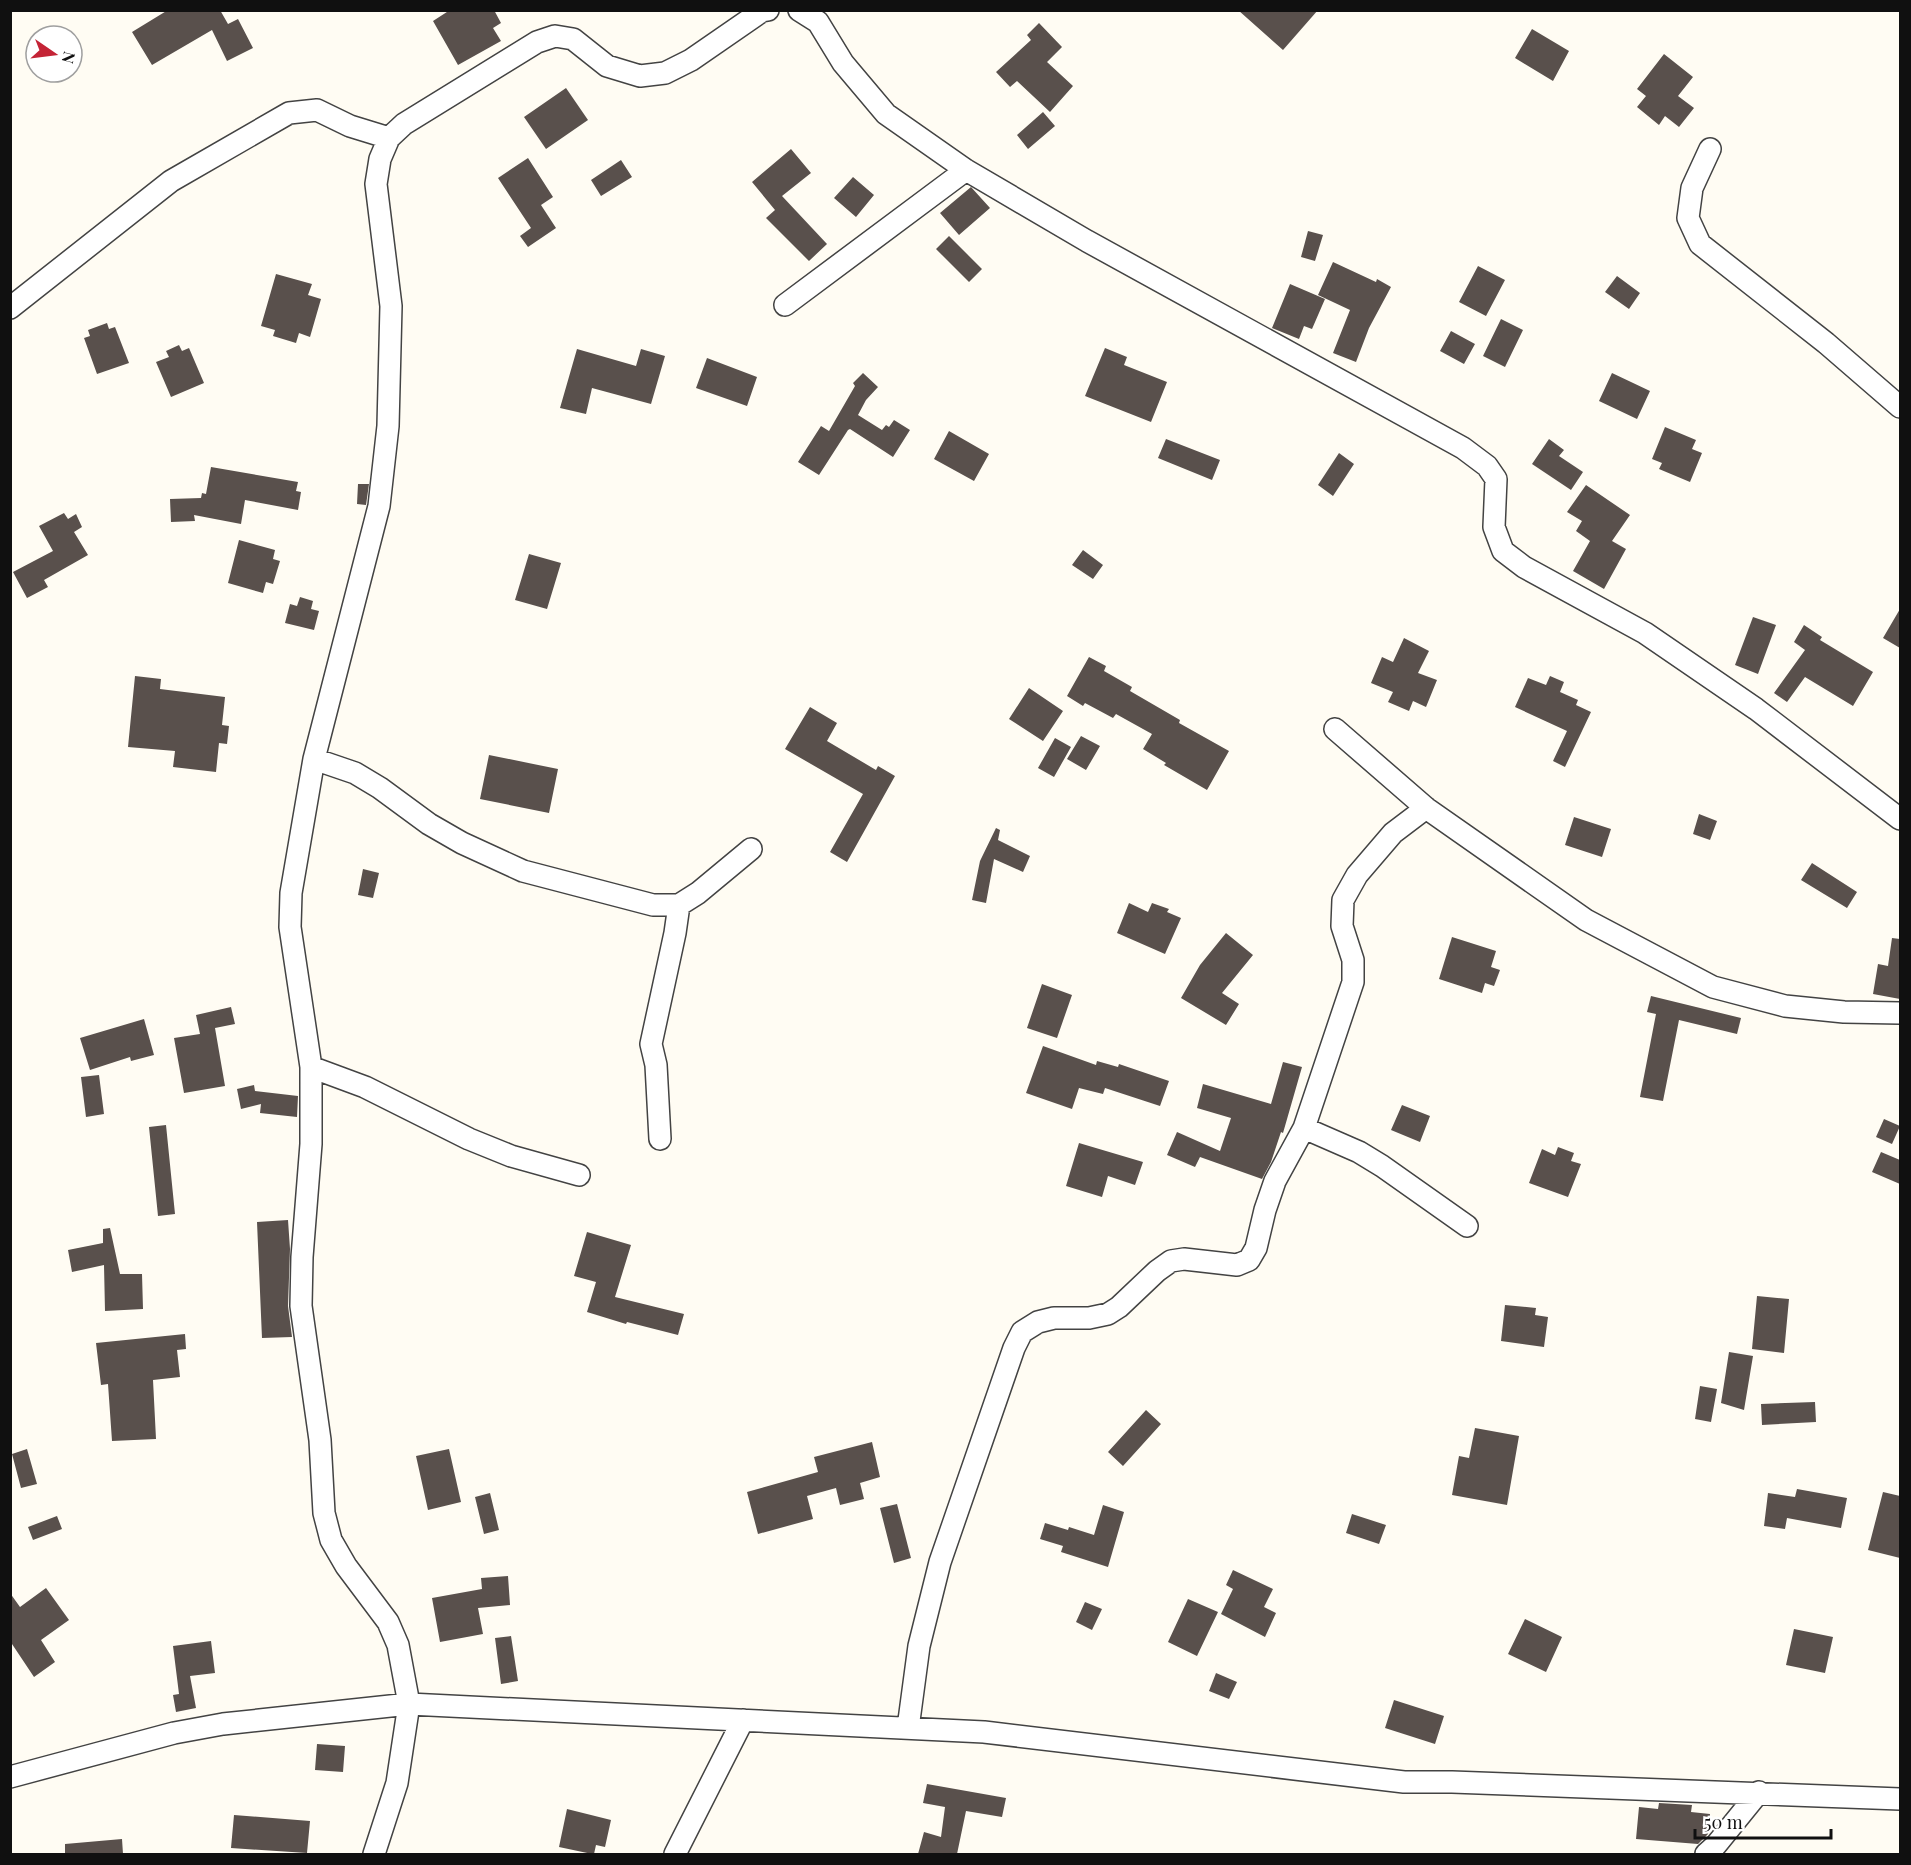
<svg xmlns="http://www.w3.org/2000/svg" width="1911" height="1865" font-family="'Playfair Display',serif">
<style>
.building{fill:#59504c}
.lines{fill:none;stroke-linecap:round;stroke-linejoin:round}
.street-casing{stroke:#434343;stroke-width:24}
.street{stroke:#fff;stroke-width:21}
</style>
<rect width="100%" height="100%" fill="#fffcf3"/>
<path class="building" d="M168 10H220L228 24 238 19 253 48 227 61 212 30 152 65 132 32Z
M450 10H494L501 23 493 28 501 41 458 65 433 21Z
M1238 10H1318L1283 50Z
M1039 23 1062 47 1047 62 1073 86 1050 112 1017 81 1010 87 996 72 1031 40 1027 35Z
M1532 29 1569 51 1553 81 1515 58Z
M1664 54 1693 77 1678 96 1694 108 1679 127 1665 116 1659 125 1637 107 1646 96 1637 89Z
M566 88 588 120 546 149 524 117Z
M1043 112 1055 126 1028 149 1017 135Z
M791 149 811 173 782 196 827 244 809 261 766 218 775 210 752 182Z
M528 158 553 197 541 205 556 228 528 247 520 236 531 228 498 178Z
M621 160 632 177 601 196 591 180Z
M853 177 874 195 856 217 834 198Z
M971 187 990 208 959 235 940 213Z
M1308 231 1323 235 1315 261 1301 257Z
M949 236 982 269 969 282 936 249Z
M1333 262 1376 282 1377 279 1391 287 1369 328 1356 362 1333 353 1350 310 1318 295Z
M1478 266 1505 280 1486 316 1459 302Z
M276 274 312 284 308 295 321 299 310 337 299 333 296 343 273 336 275 330 261 326Z
M1617 276 1640 293 1629 309 1605 292Z
M1290 284 1325 299 1312 329 1304 326 1299 339 1272 328Z
M1501 319 1523 330 1505 367 1483 356Z
M107 323 109 329 115 327 129 363 97 374 84 338 90 336 88 330Z
M1451 331 1475 344 1464 364 1440 351Z
M179 345 182 351 189 348 204 383 171 397 156 362 169 357 166 351Z
M1105 348 1127 357 1124 365 1167 382 1151 422 1085 396Z
M577 349 636 366 641 349 665 356 651 404 592 388 586 414 560 408Z
M707 358 757 377 747 406 696 388Z
M863 373 878 387 866 400 858 415 882 430 886 425 889 427 894 420 910 430 893 457 850 429 848 430 819 475 798 462 821 426 829 431 855 386 853 383Z
M1612 373 1650 391 1637 419 1599 401Z
M1665 427 1696 440 1692 449 1702 453 1690 482 1659 469 1662 463 1652 459Z
M949 431 989 454 974 481 934 459Z
M1166 439 1220 460 1212 480 1158 458Z
M1549 439 1564 450 1559 456 1583 472 1571 490 1532 464Z
M1339 453 1354 464 1333 496 1318 485Z
M211 467 298 482 296 491 301 492 298 510 245 500 241 524 194 515 195 521 171 522 170 499 201 498 202 493 206 494Z
M358 484H369L366 505 357 504Z
M1586 485 1630 515 1612 541 1626 549 1604 589 1573 571 1590 541 1576 531 1582 521 1567 512Z
M64 513 68 519 76 514 82 527 74 532 88 555 44 580 48 587 27 598 13 572 53 551 39 526Z
M239 540 275 550 273 559 280 561 273 584 266 582 263 593 228 583Z
M1083 550 1103 565 1093 579 1072 565Z
M529 554 561 563 547 609 515 600Z
M300 597 313 601 311 609 319 611 314 630 285 623 290 604 297 606Z
M1900 609V648L1883 638Z
M1753 617 1776 625 1758 674 1735 665Z
M1804 625 1822 637 1820 640 1873 672 1853 706 1805 677 1787 702 1774 693 1805 650 1794 642Z
M1404 638 1429 651 1418 673 1437 680 1426 707 1413 701 1409 711 1388 702 1393 692 1371 683 1382 657 1393 662Z
M1089 657 1106 666 1104 671 1132 687 1130 691 1180 720 1179 723 1229 751 1207 790 1164 765 1166 763 1143 749 1152 734 1116 714 1113 718 1085 703 1083 706 1067 696Z
M135 676 161 679 160 689 225 697 222 725 229 726 227 744 219 743 216 772 173 767 175 751 128 747Z
M1550 676 1564 682 1560 692 1578 700 1576 705 1591 712 1565 767 1553 761 1567 731 1515 707 1528 678 1546 685Z
M1029 688 1063 711 1043 741 1009 719Z
M810 707 837 723 827 741 876 770 878 766 895 776 847 862 830 852 863 794 785 749Z
M1081 736 1100 746 1086 770 1067 759Z
M1055 738 1071 747 1054 777 1038 768Z
M489 755 558 769 549 813 480 799Z
M1699 814 1717 821 1710 840 1693 834Z
M1574 817 1611 829 1602 857 1565 845Z
M996 828 1000 830 998 840 1030 856 1023 872 994 859 986 903 972 900 980 861Z
M1812 863 1857 892 1847 908 1801 880Z
M363 869 379 873 373 898 358 895Z
M1129 903 1148 912 1152 903 1169 909 1167 912 1181 918 1165 954 1117 933Z
M1226 933 1253 955 1222 993 1239 1004 1226 1025 1181 998 1200 965Z
M1452 937 1496 951 1491 967 1500 970 1494 986 1485 983 1482 993 1439 979Z
M1892 938 1900 939V999L1873 994 1878 964 1888 966Z
M1042 984 1072 995 1057 1038 1027 1028Z
M1651 996 1741 1018 1737 1034 1679 1020 1663 1101 1640 1097 1656 1014 1647 1012Z
M231 1007 235 1024 215 1028 225 1086 184 1093 174 1038 200 1034 196 1015Z
M144 1019 154 1055 131 1061 130 1057 90 1070 80 1038Z
M1043 1046 1096 1065 1097 1061 1118 1067 1119 1064 1169 1081 1160 1106 1105 1088 1103 1094 1079 1088 1072 1109 1026 1093Z
M1283 1062 1302 1067 1283 1133 1281 1132 1271 1162 1262 1179 1200 1157 1195 1167 1167 1155 1177 1132 1220 1151 1231 1118 1197 1108 1203 1084 1271 1104Z
M99 1075 104 1114 86 1117 81 1077Z
M254 1085 255 1091 298 1096 297 1117 260 1113 261 1104 241 1109 237 1089Z
M1402 1105 1430 1116 1420 1142 1391 1130Z
M1884 1119 1900 1126 1892 1144 1876 1137Z
M166 1125 175 1214 158 1216 149 1127Z
M1079 1143 1143 1162 1135 1185 1108 1176 1102 1197 1066 1186Z
M1558 1147 1574 1153 1571 1161 1581 1164 1568 1197 1529 1183 1542 1149 1555 1155Z
M1881 1152 1900 1160V1184L1872 1172Z
M288 1220 290 1249 288 1306 292 1337 262 1338 257 1222Z
M110 1228 120 1274H142L143 1309 105 1311 104 1265 72 1272 68 1250 103 1243V1229Z
M587 1232 631 1245 615 1297 684 1314 678 1335 627 1322 626 1324 587 1312 596 1282 574 1276Z
M1757 1296 1789 1299 1784 1353 1752 1349Z
M1505 1305 1536 1308 1535 1315 1548 1317 1544 1347 1501 1341Z
M185 1334 186 1349 177 1350 180 1377 153 1380 156 1439 112 1441 108 1384 101 1385 96 1343Z
M1729 1352 1753 1356 1744 1410 1721 1403Z
M1700 1386 1717 1389 1711 1422 1695 1419Z
M1815 1402 1816 1422 1762 1425 1761 1404Z
M1146 1410 1161 1424 1123 1466 1108 1452Z
M1475 1428 1519 1436 1507 1505 1452 1495 1459 1456 1469 1458Z
M872 1442 880 1477 860 1483 864 1499 840 1505 836 1488 807 1496 813 1519 758 1534 747 1492 818 1472 814 1457Z
M27 1449 37 1484 21 1488 12 1454Z
M449 1449 461 1502 428 1510 416 1456Z
M1797 1489 1847 1498 1841 1528 1787 1518 1785 1529 1764 1526 1768 1493 1795 1497Z
M1883 1492 1900 1496V1558L1868 1550Z
M490 1493 499 1530 484 1534 475 1497Z
M897 1504 911 1558 894 1563 880 1508Z
M1103 1505 1124 1512 1108 1567 1061 1552 1063 1546 1040 1539 1045 1523 1068 1530 1069 1527 1094 1535Z
M1352 1514 1386 1525 1379 1544 1346 1533Z
M57 1516 62 1529 33 1540 28 1527Z
M1233 1570 1273 1589 1264 1607 1276 1613 1265 1637 1221 1614 1233 1589 1226 1585Z
M508 1576 510 1605 478 1608 483 1634 440 1642 432 1598 482 1589 481 1578Z
M46 1588 69 1620 41 1640 55 1662 34 1677 10 1641V1593L20 1607Z
M1188 1599 1218 1612 1197 1656 1168 1642Z
M1085 1602 1102 1609 1092 1630 1076 1622Z
M1525 1619 1562 1637 1546 1672 1508 1654Z
M1794 1629 1833 1637 1825 1673 1786 1665Z
M511 1636 518 1681 501 1684 495 1638Z
M211 1641 215 1673 190 1676 196 1708 176 1712 173 1695 179 1694 173 1646Z
M1216 1673 1237 1682 1229 1699 1209 1691Z
M1394 1700 1444 1716 1435 1744 1385 1728Z
M317 1744 345 1746 343 1772 315 1770Z
M927 1784 1006 1798 1002 1817 966 1811 957 1854H918L924 1832 941 1837 945 1807 923 1803Z
M1659 1803 1692 1805 1691 1812 1710 1814 1708 1834 1698 1844 1636 1839 1639 1807 1658 1809Z
M567 1809 611 1820 605 1847 596 1845 594 1854H592L559 1847Z
M234 1815 310 1821 307 1853 231 1848Z
M122 1839 123 1854H65V1844Z"/>
<g class="lines">
<g class="street-casing">
<path id="street" d="M799 10 818 22 843 63 886 114 966 170 1087 241 1463 448 1487 466 1496 479 1494 527 1503 551 1524 567 1645 633 1756 709 1900 819
M1710 149 1692 188 1688 218 1700 244 1826 343 1900 407
M785 305 966 170
M10 308 171 181 289 113 317 110 350 126 389 138
M1335 729 1426 808 1586 920 1713 987 1785 1006 1844 1012 1900 1013
M314 759 355 773 380 788 429 824 462 843 523 871 653 905H679L698 893 751 849
M311 1067 365 1087 469 1139 511 1156 579 1175
M1304 1128 1359 1152 1382 1166 1467 1226
M660 1139 656 1065 651 1044 675 933 679 905
M908 1728 919 1646 940 1562 1014 1348 1022 1332 1038 1322 1054 1318H1089L1108 1314 1119 1307 1157 1271 1171 1261 1184 1259 1237 1265 1249 1260 1256 1248 1265 1210 1275 1181 1304 1128 1353 982V960L1342 926 1343 900 1357 875 1393 833 1426 808
M10 1777 174 1733 223 1724 409 1704 984 1732 1404 1782H1452L1900 1799
M374 1854 397 1783 409 1704 398 1645 388 1622 346 1566 331 1540 324 1513 320 1440 301 1306 302 1257 311 1144V1067L290 927 291 893 314 759 379 506 388 426 391 306 376 184 380 159 389 138 404 124 537 42 555 36 573 39 607 66 640 76 665 73 691 60 762 11 768 10
M675 1854 743 1720
M1706 1854 1716 1845 1759 1792"/>
</g>
<use href="#street" class="street"/>
</g>
<rect width="1911" height="1865" fill="none" stroke="#101010" stroke-width="24"/>
<g transform="translate(54 54) rotate(104)"><circle r="28" fill="#ffffff" stroke="#9f9f9f" stroke-width="1.5"/>
<path d="M0-4.5L10 22L0 15L-10 22Z" fill="#c42436"/>
<text y="-9" font-size="16" font-weight="bold" text-anchor="middle" fill="#101010">N</text>
</g>
<path d="M1695 1829v9h136v-9" fill="none" stroke="#101010" stroke-width="3"/>
<text x="1704" y="1829" font-size="18" fill="#101010" stroke="#ffffff" stroke-width="4.5" paint-order="stroke">50 m</text>
</svg>
